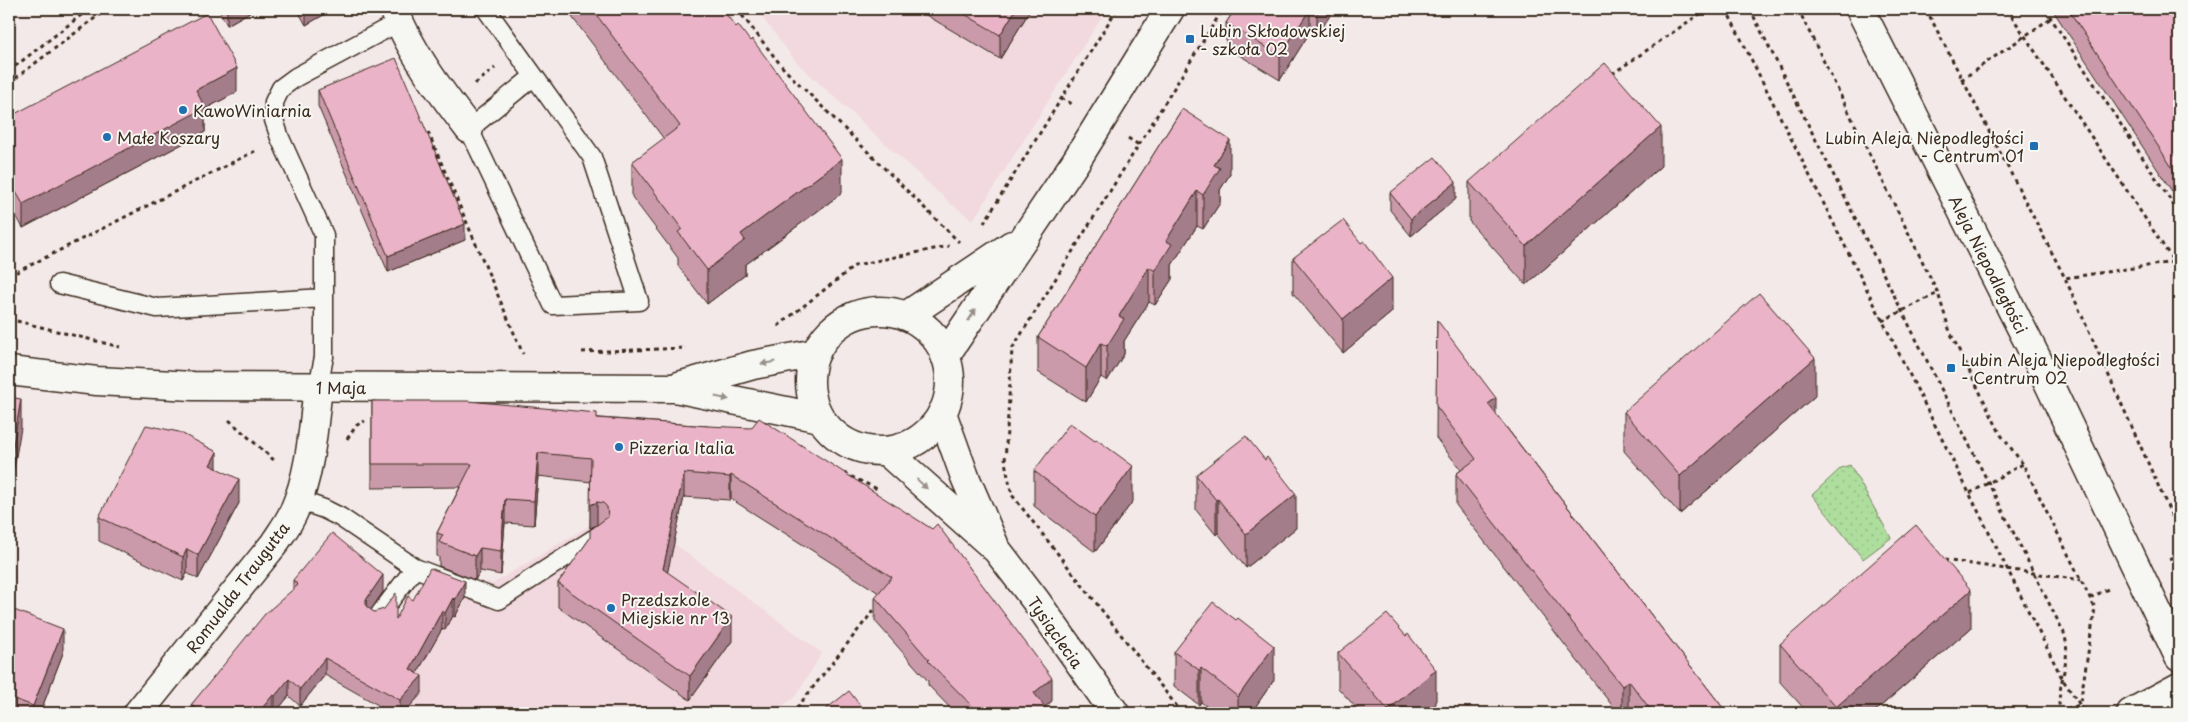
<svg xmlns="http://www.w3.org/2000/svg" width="2188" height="722" font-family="'Playpen Sans',sans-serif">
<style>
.built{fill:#f1d9df}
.park{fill:url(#park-dots);stroke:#74845e}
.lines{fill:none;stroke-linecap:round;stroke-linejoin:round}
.lane-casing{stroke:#3b2a1e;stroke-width:21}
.street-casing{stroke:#3b2a1e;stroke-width:31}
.secondary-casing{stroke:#3b2a1e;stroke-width:31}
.path{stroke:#3b2a1e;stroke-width:3;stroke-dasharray:4 4;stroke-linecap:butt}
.lane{stroke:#f6f6f2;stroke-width:18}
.street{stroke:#f6f6f2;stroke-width:28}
.secondary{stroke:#f6f6f2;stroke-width:28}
.wall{fill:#ca9aab;stroke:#3b2a1e}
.shaded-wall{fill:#a47d8b;stroke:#3b2a1e}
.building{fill:#ebb3c7;stroke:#3b2a1e}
.oneway{fill:#989088}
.poi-dot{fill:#1f6fb2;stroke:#f6f6f2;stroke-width:2}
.labels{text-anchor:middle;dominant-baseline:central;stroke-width:4;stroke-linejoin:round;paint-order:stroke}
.poi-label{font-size:16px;fill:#3b2a1e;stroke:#f6f6f2;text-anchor:start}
.street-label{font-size:16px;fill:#3b2a1e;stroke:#f6f6f2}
</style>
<defs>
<pattern id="park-dots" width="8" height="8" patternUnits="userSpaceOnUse" patternTransform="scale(1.25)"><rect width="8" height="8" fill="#aede9e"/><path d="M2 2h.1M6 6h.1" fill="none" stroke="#97bf88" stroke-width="1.8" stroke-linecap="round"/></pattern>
</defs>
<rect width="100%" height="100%" fill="#f4e9e9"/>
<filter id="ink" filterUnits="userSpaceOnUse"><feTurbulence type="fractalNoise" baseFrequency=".02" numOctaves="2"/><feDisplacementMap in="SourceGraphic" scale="10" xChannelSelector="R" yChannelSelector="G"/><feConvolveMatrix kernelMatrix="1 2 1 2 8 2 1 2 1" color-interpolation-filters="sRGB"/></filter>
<g filter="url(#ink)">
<path class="built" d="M756 9H1107L973 220 951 204 797 63Z
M629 510 822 653 795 697 772 713H404L422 694 411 668 434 643 442 629 445 630 453 616 455 617 466 598 472 600 487 581 492 584 590 525Z"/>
<path class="park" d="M1850 465 1891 538 1863 559 1812 495 1841 468Z"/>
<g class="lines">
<g class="lane-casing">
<path id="lane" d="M486 9 592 157 639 301 553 305 469 129 534 76
M59 284 157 308 324 298
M318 387 324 357V235L280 138 274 120V102L281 88 296 77 399 22
M298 500 324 509 340 517 415 568 499 600 598 536
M376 619 415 568"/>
</g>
<g class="street-casing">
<path id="street" d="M394 9C411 53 440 91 469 129
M942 413 965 477 994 544
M886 451 997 550 1036 601 1115 713
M138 713 274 544C281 533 289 523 294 511 311 472 313 428 318 387
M2131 713 2179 687"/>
</g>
<g class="secondary-casing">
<path id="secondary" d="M1860 9 2038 361 2179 657
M810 381a70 70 0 1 1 140 0a70 70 0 1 1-140 0Z
M906 316 1012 245
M945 356 1076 161 1170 9
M9 371 97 381 193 386 675 388 820 418
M679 386 753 365 816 353"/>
</g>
<path class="path" d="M737 9 784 69 959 242
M1726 9 2063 680 2080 705 2083 713
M1750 9 2064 633C2073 660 2055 687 2060 713
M1798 9 1938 293 1950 332 2001 435 2023 464 2095 608 2080 704
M1926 9 2065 278 2179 532
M2007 9 2174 262 2065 278
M2045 9 2179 213
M9 71 89 9
M1612 74 1707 9
M1961 80 2051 18
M9 83 107 9
M475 84 495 68
M1061 98 1074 105
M428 132 523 354
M1128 138 1139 145
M984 223 1117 9
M2174 262 2179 271
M9 276 255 151
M9 319 120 347
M1882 321 1938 293
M778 326 856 265 949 246
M582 352 686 348
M229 420 275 461
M347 439 357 425 365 421
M844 473 877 489
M1970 493 2023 464
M2169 559 2179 554
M1944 560 2081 580
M2090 598 2110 588
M791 713 796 709 877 606
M1182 713 1012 495 1005 462 1012 349 1223 9
M2051 713 2080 705"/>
<use href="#lane" class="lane"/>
<use href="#street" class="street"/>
<use href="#secondary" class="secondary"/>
</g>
<path class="wall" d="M218 9H255L227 25Z
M297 9H334L306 25Z
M566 9H722L842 193 745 265V275L707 304 678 266V258L632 197V162L664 139Z
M921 9H1031L1000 59 921 12Z
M1235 9H1334L1317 36 1310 32 1280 80 1226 47V23Z
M2052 9H2179V202Z
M318 90 465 240 388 272 318 106Z
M237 92 205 109V132L23 228 13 210 9 213V117Z
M1182 109 1230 174 1220 190V203L1203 229 1197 226 1172 265V279L1155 305 1149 302 1124 341V354L1107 381 1101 377 1086 402 1038 372V337Z
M1661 166 1526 285 1469 221V182Z
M1390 193 1456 199 1411 236 1390 210Z
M1293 258 1392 312 1343 353 1293 293Z
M1437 320 1496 414 1727 713H1629V712L1628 713H1618L1456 505V474L1461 470 1436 438Z
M1815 396 1680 514 1624 451V412Z
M372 401 708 426 1052 701 1045 707 1050 713H955L928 685V681L875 621V597L879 593 731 499 730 500 684 497 667 573 732 641 690 700 558 607V583L590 538 595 526 590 528 591 482 538 476 534 525 505 523 501 575 480 571 475 580 439 566V557L437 556V533L460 487 372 488Z
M1095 441 1133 501 1095 552 1034 506V471Z
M217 468 239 503 198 579 187 573 183 581 99 541V517Z
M1196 475 1296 528 1246 568 1218 533 1216 535 1196 510Z
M293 580 383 592 371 610 374 612 396 619 413 600 465 598 455 617 453 616 445 630 442 629 417 673 422 693 404 713H392L325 675 300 706 289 696 275 713 273 712V713H191V705L293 590Z
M9 608 63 653 40 713H9Z
M1971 628 1873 713H1808L1780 682V644Z
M1174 652 1274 680 1251 713H1215L1201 702 1199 705 1174 686Z
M1338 653 1436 704 1426 713H1361L1338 688Z"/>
<path class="shaded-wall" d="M227 9H255L227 25Z
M306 9H334L306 25Z
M1016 9H1031L1000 59V35Z
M1310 9V32L1280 80V56Z
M1319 9H1334L1317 36V12Z
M237 68V92L205 109V132L23 228V204L196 90Z
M1661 127V166L1526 285V246Z
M1230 140V174L1220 190V203L1203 229V195L1214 165Z
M842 159V193L745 265V275L707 304V270L741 234Z
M1456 182V199L1411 236V219Z
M13 187V210L9 213V189Z
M1197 191V226L1172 265V279L1155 305V271L1166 241Z
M465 224V240L388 272V256Z
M1149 267V302L1124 341V354L1107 381V346L1119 316Z
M1392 278V312L1343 353V319Z
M1101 343V377L1086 402V368Z
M1815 358V396L1680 514V476Z
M1496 398V429L1488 404Z
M21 399V428L9 496V468Z
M217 452V475L210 465Z
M538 453V476L534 525V501Z
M1133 466V501L1095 552V517Z
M684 473V497L663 593V569Z
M731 475V499L730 500V477Z
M239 479V503L198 579V555Z
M1296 494V528L1246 568V534Z
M505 499V523L501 575V551Z
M1218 499V533L1216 535V500Z
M597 502V525L590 528V505Z
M480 548V571L475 580V556Z
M187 549V573L183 581V557Z
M383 575V592L366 617V600Z
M465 581V598L455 617V600Z
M1971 590V628L1873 713H1836V707Z
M453 598V616L445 630V613Z
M442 611V629L410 686V669Z
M732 617V641L690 700V676Z
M63 629V653L40 713H33V706Z
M1274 646V680L1251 713H1238V697Z
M325 658V675L300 706V689Z
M1201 668V702L1199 705V670Z
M1436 670V704L1426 713H1388V710Z
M422 676V693L404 713H400V700Z
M1052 678V701L1038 713 1034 693Z
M289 679V696L275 713V696Z
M1629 681V712L1628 713H1622V686Z
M273 695V713H258Z"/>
<path class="building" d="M592 9H722L736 27 738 25 750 41 752 39 842 159 741 234 745 240 707 270 678 232 682 229 632 162 680 126Z
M956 9H1016L1000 35Z
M1235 9H1310L1280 56 1226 23Z
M1311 9H1319L1317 12Z
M2068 9H2179V178Z
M207 13 237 68 196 90 205 108 23 204 13 187 9 189V117Z
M396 58 465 224 388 256 318 90Z
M1605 63 1661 127 1526 246 1469 182Z
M1182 109 1230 140 1214 165 1220 168 1203 195 1197 191 1166 241 1172 244 1155 271 1149 267 1119 316 1124 319 1107 346 1101 343 1086 368 1038 337Z
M1435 157 1456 182 1411 219 1390 193Z
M1343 220 1361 243 1364 241 1392 278 1343 319 1293 258Z
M1759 293 1815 358 1680 476 1624 412Z
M1437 320 1496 398 1488 404 1727 713H1653L1629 681 1622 686 1456 474 1476 459 1436 406Z
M9 397 21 399 9 468Z
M372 401H468L597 413V418L708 426 751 428 759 418 932 529 937 524 1052 678 1034 693 1050 713H979L928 661 929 660 875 597 892 577 731 475 730 477 684 473 663 569 732 617 690 676 558 583 590 538V530L608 517 607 507 603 503 597 502 590 505 591 458 538 453 534 501 505 499 501 551 480 548 475 556 439 542 443 535 437 533 472 464H372Z
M1070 423 1095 441 1096 439 1133 466 1095 517 1034 471Z
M146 425 179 432 217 452 210 465 239 479 198 555 187 549 183 557 99 517Z
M1246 436 1265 460 1267 457 1296 494 1246 534 1218 499 1216 500 1196 475Z
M1916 525 1971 590 1836 707 1780 644Z
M332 533 383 575 366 600V606L374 612 384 609 396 593V619L408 596 413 600 430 568 465 581 455 600 453 598 445 613 442 611 410 669 422 676 400 700 325 658 300 689 289 679 275 696 273 695 258 713H201L191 705 265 614 298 585 293 580Z
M1213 602 1236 620 1238 618 1274 646 1238 697 1201 668 1199 670 1174 652Z
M9 608 63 629 33 706 9 697Z
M1387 614 1406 636 1408 634 1436 670 1388 710 1338 653Z
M849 691 866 713H821Z"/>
<defs><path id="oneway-solid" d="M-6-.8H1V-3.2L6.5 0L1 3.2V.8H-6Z" transform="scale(1.25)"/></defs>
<g class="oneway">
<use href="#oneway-solid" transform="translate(972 315) rotate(-56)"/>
<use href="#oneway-solid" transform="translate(768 363) rotate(169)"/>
<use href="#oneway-solid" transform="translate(722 398) rotate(12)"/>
<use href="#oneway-solid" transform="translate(922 484) rotate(43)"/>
</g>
</g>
<g class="poi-dot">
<rect x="1185" y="34" width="10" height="10" rx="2.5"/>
<circle cx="183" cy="110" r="5"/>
<circle cx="107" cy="137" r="5"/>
<rect x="2029" y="141" width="10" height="10" rx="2.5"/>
<rect x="1946" y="363" width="10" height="10" rx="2.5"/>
<circle cx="619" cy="447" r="5"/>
<circle cx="611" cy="608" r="5"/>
</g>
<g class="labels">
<g class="poi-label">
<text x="1200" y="30">Lubin Skłodowskiej<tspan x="1200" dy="18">- szkoła 02</tspan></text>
<text x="193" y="110">KawoWiniarnia</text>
<text x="117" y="137">Małe Koszary</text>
<text x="2024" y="137" text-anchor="end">Lubin Aleja Niepodległości<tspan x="2024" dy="18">- Centrum 01</tspan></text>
<text x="1961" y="359">Lubin Aleja Niepodległości<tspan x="1961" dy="18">- Centrum 02</tspan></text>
<text x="629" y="447">Pizzeria Italia</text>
<text x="621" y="599">Przedszkole<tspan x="621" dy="18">Miejskie nr 13</tspan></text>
</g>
<g class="street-label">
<text transform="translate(1989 264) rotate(63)">Aleja Niepodległości</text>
<text x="341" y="387">1 Maja</text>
<text transform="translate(237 587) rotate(-53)">Romualda Traugutta</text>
<text transform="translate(1056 632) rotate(55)">Tysiąclecia</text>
</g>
</g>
<rect width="2188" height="722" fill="none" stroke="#f6f6f2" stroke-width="30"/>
<rect x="15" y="15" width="2158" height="692" fill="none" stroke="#3b2a1e" stroke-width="2" filter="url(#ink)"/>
</svg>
